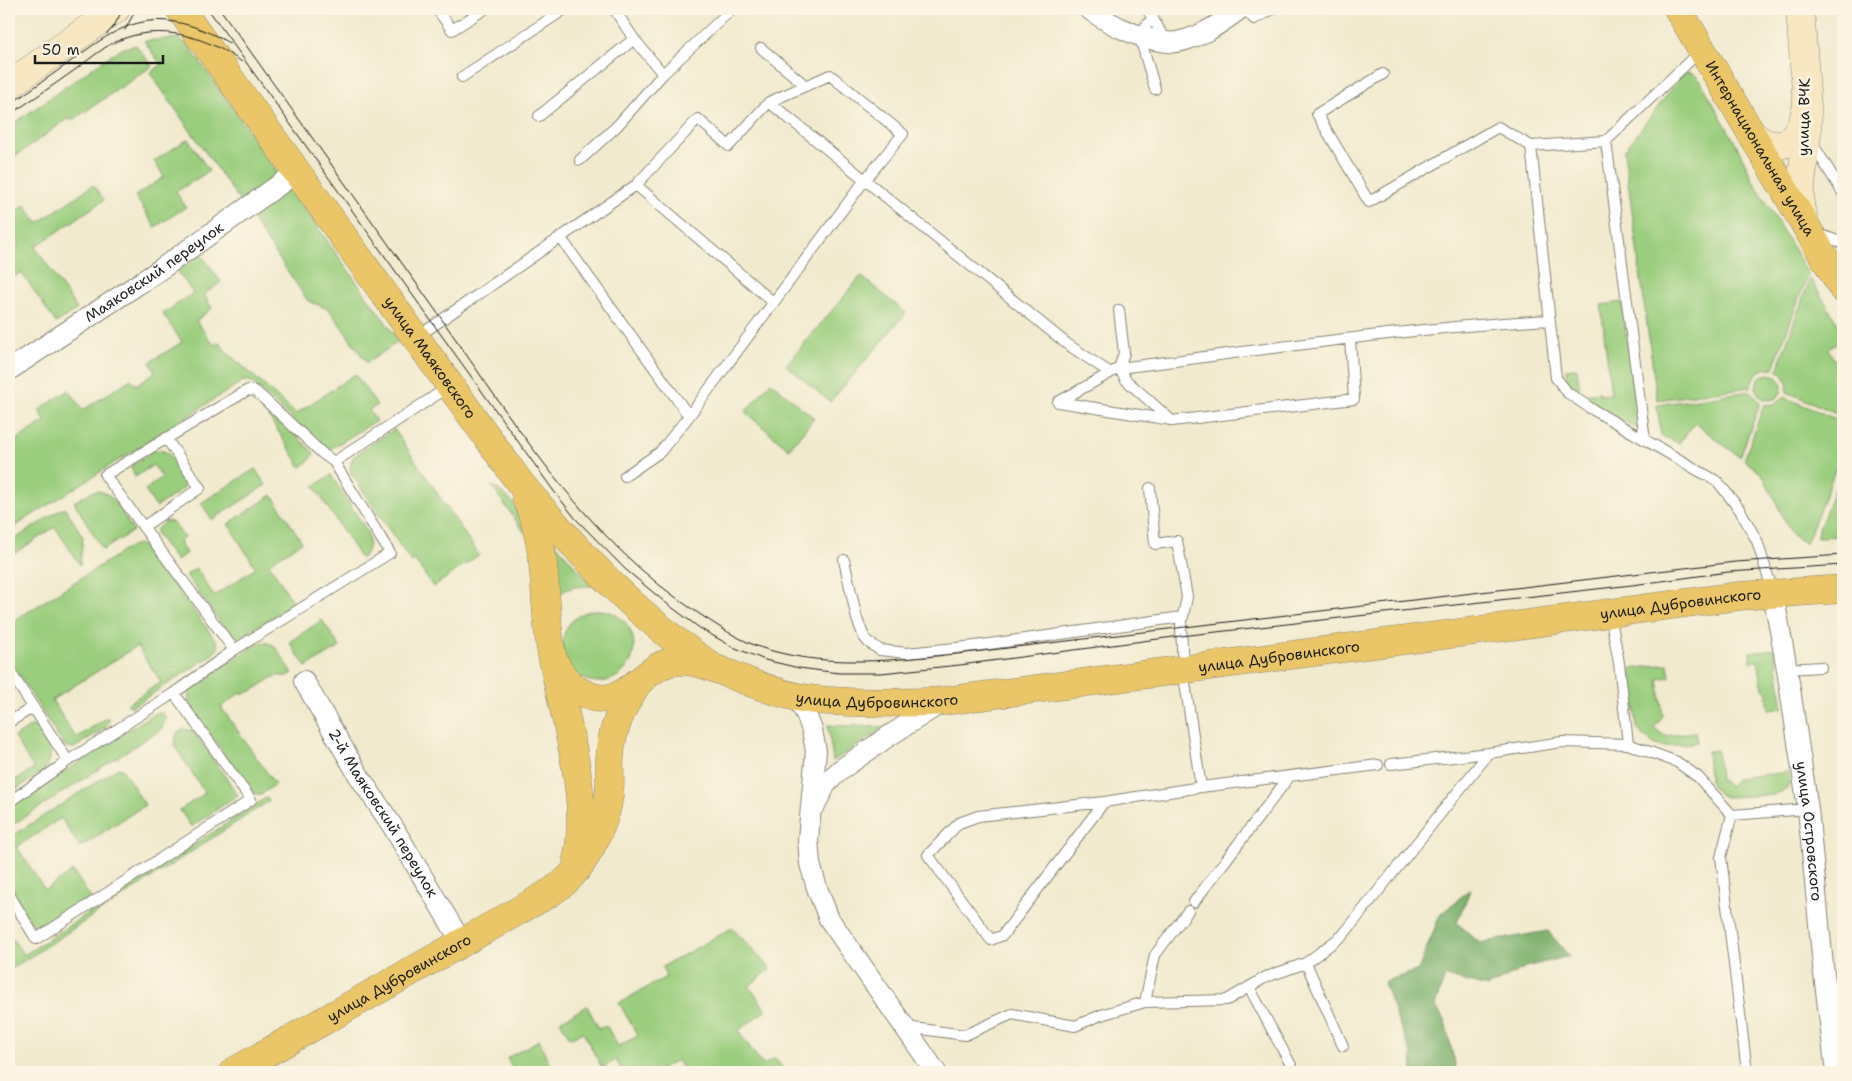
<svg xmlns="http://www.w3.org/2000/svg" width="1852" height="1081" font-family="'Shantell Sans',sans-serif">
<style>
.green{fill:#9acd7d;stroke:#5b744c}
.forest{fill:#7bb06c;stroke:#4c6644}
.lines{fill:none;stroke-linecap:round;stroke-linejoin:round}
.lane-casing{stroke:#868375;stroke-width:12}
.street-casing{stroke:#868375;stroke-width:22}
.secondary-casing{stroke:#868375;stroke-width:29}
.primary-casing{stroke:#868375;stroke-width:29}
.lane{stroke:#fff;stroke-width:10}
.street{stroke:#fff;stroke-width:20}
.secondary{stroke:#f7e8c3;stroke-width:28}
.primary{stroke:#eac669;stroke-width:28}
.tram{stroke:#1c1c1c;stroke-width:1}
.labels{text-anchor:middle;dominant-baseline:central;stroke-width:5;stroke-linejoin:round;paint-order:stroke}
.street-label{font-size:15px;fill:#1c1c1c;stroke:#fcf5e5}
</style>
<rect width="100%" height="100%" fill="#fcf5e5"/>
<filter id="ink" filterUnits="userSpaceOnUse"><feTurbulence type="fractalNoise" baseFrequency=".02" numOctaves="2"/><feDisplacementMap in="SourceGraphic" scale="10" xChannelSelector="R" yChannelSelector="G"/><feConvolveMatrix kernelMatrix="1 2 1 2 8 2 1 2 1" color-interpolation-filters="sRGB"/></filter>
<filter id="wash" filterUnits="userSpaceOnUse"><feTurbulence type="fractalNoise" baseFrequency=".0096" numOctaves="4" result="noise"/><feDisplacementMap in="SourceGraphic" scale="20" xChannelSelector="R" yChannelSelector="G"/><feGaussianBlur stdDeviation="1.12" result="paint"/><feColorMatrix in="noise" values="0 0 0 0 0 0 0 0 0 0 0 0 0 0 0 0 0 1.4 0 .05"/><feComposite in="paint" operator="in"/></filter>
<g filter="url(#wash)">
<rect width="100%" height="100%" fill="#f1eace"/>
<path class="green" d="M178 38 188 45 278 173 277 178 242 204 150 73 161 65 144 41Z
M136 45 152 66 73 120 67 119 12 159 9 155V127L111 55 124 48Z
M1688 72 1694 74 1700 80 1735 142 1753 180 1808 274 1773 368C1761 368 1752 374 1751 387L1657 400 1624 151 1684 73Z
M188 139 209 171 176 192 186 207 155 227 135 196 164 177 154 161Z
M93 185 104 200 35 247 77 309 56 323 21 272 9 281V254L19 246 9 231V216L25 205 38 223Z
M287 190 293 193 399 341 367 363 329 309 308 301 248 213Z
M200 253 221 282 204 295 212 308 196 321 214 345 219 343 229 354 296 414 355 374 377 405 369 410 376 421 327 451 255 385 250 381H243L9 530V445L45 421 39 410 69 390 83 410 131 379 136 385 155 372 150 362 182 342 163 314 193 293 176 269Z
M861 276 906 313 830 402 786 365Z
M1810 278 1843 332V340L1828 349 1843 374V416L1787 392C1789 382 1785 375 1777 370Z
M1622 302 1638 429 1572 392 1567 383 1566 369 1577 368 1580 394 1600 392V395L1611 394 1601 305Z
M1756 387a13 13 0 1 1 26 0a13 13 0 1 1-26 0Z
M771 382 814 418 789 449 745 412Z
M1751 391 1760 403 1740 457 1695 423 1679 443 1661 436 1657 405Z
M256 397 314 453 310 460 301 467Z
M1784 397 1843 422V450L1806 544 1792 535 1762 474 1744 460 1764 405 1775 404Z
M394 429 479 555 433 587 415 560 411 562 351 473 350 467 353 457Z
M154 450C156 450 161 450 163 451 174 454 186 478 183 489L156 507 145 490 162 477 153 465 135 477 131 468 132 465Z
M1843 467V536L1816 537Z
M255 469 266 485 212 520 201 503Z
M331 475 367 531C370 542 370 551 361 559L314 486Z
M491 485C510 497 522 509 525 532L523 531Z
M95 491C114 490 124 517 133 531L103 550 74 502 87 494Z
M272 495 302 542 269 563 294 604 238 638 227 632 186 575 196 568 214 596 256 568 228 524Z
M61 509H66L83 537 80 565 55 527 9 557V543Z
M165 521C175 520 179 531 184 538L179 542 186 553 176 561 157 535 156 530Z
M553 541 593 586C579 586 571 586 559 594Z
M138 544 143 546 149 551 214 638 218 644V648L212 655 132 707 127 704 161 682 137 646 52 700 76 738 108 717 109 720 106 727 74 748 64 746 9 659V624L131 546Z
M562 646a36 36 0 1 1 72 0a36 36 0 1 1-72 0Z
M322 620 340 647 306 667 289 642Z
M263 642 274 645 293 673C282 680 282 673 274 677 262 682 254 694 240 693L221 707 275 784 261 795 253 793 189 706C187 696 189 691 196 684L257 644Z
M1775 649 1783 708 1769 710 1767 696 1769 694 1763 689 1758 661 1751 662 1750 652Z
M1668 664 1670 677 1658 679 1663 716 1654 728 1665 736 1695 732 1697 742 1663 747 1656 745 1644 737 1637 728 1630 669Z
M159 712 163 714 166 719 161 729 9 827V808L150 716Z
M828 725 886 727 833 761Z
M32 726C48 729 56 758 45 770L9 794V784L34 769 14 737Z
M184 729 193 731 238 795 191 827 180 810 205 793 174 745 177 733Z
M1717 750 1720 779 1730 787 1737 778 1789 772 1790 783 1786 790 1774 795 1725 797C1706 790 1709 768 1707 751Z
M118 768 122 769 145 805 80 847 61 818 17 847 45 890 73 871 91 898 46 926C40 928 36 927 31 923L9 888V838Z
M267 797 269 801 10 970 9 968V934L24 955Z
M732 928 771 969 749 986 766 1010 738 1031 763 1065 775 1058 785 1072H684L677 1060 656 1072H623L616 1060 602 1068 583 1032 570 1038 560 1021 587 1006 599 1029 606 1025 618 1046 638 1036 619 1003 666 977 662 967Z
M539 1040 553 1072H514L507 1058Z"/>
<path class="forest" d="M1471 888 1457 923 1480 943 1548 931 1569 956 1526 967 1488 987 1445 976 1435 1005 1445 1022 1457 1072H1413L1412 1055 1395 1014 1384 982 1418 970 1440 915Z"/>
</g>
<g filter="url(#ink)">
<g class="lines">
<g class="lane-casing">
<path id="lane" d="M437 9 452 30 485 9
M1147 9 1166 41
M1245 9 1254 19 1273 9
M1153 18 1139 34 1155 89
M761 48 806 86
M663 74 732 9
M1383 74 1317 114 1369 202 1498 127 1531 146
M462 77 565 9
M769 102 1067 344 1109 372
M539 116 634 39
M1606 141 1531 146 1556 378 1568 393 1590 408 1718 482 1740 510 1757 541 1773 592
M1812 143 1843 193
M580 160 617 126 663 74 634 39 614 9
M636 185 773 302
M1818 234 1843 243
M560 237 689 416
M417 337 636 185 698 119 729 146 769 102 830 75 903 134 864 181 689 416 660 452 625 476
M1350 339 1354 399 1172 421 1126 380 1119 368C1262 350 1405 328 1549 320
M1058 402 1119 368 1124 353 1119 310
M1058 402 1171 420
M1645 440 1606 141 1701 50
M1150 488 1155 544 1177 541 1187 597 1181 626 1183 670 1201 787
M143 527 200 488 166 438
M844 560 857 619 864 637 868 642 880 650 907 653 975 646 1182 617
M234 650 105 475 248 390 255 391 262 397 323 454 334 462
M1787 669 1821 667
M9 670 68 761
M9 722 32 708
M1628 744 1677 762 1698 777 1732 815 1808 809
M1391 764 1489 753
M9 802 68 761 174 693 234 650 390 553 334 462 450 386
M1104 802 1003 935 991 940 928 855 959 823 978 816 1104 802 1201 787 1378 765
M1732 815 1721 857 1747 1072
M9 894 36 939 251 800 174 693
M1194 902 1289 777
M1306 963 1343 1046
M1249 987 1292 1067
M1145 1002 1155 955 1188 911
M906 1027 965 1035 1012 1014 1075 1026 1101 1015 1145 1002 1227 1000 1266 977 1306 963 1343 935 1489 753 1562 742 1628 744 1619 663 1610 614"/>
</g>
<g class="street-casing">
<g id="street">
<path d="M1089 9C1110 25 1140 39 1167 42 1177 44 1196 37 1205 32 1217 26 1229 17 1240 9"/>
<path id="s1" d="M9 370 161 269 297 172"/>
<path id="s2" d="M1773 593 1787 669 1808 809 1823 966 1836 1072"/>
<path id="s3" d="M304 681 359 776 393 827 462 943"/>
<path d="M796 697 806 714 812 730 816 751 808 840 810 864 817 888 829 919 936 1072"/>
<path d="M815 805 826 784 840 770 889 736 944 701"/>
</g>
</g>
<g class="secondary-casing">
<path id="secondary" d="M1800 9 1807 106V133L1800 194V206L1805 224
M9 85 116 9
M1751 133C1777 156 1797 145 1805 113"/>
</g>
<g class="primary-casing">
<g id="primary">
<path id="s4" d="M180 9 520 483C575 549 635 615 707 663"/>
<path id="s5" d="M1678 9 1843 289"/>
<path d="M526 498C529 506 533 514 535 523 547 562 544 604 550 644 561 708 592 796 577 859"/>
<path id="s6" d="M554 661C560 675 568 686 583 693 629 716 641 660 681 661 699 661 716 669 732 675 753 684 774 692 797 697 814 701 832 701 849 702 881 703 912 703 944 701L1739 596 1843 589"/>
<path id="s7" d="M233 1072 518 911C535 901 555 892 569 878 587 861 606 821 609 796 611 784 609 771 610 758 611 730 622 707 637 684"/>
</g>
</g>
<use href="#lane" class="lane"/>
<use href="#street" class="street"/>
<use href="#secondary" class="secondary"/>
<use href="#primary" class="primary"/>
<path class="tram" d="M208 9 434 325 553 490 575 518 625 569 666 603 701 629 733 647 765 660 799 668 839 673H881L960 665 1181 636 1632 585 1728 572 1843 565
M220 9C288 104 356 199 424 294 507 410 581 539 704 617 724 630 746 644 769 650 831 668 894 660 957 654L1735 562 1843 555
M125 30 136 9
M107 34 114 26 123 9
M9 105C27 92 45 80 63 67 87 50 112 28 143 22 173 16 205 29 231 44
M9 115C30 101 51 87 72 72 83 64 94 55 106 47 151 20 203 34 242 62"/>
</g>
</g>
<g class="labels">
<g class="street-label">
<text transform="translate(1804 117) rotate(-89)">улица ВЧК</text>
<text stroke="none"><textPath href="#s5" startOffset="162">Интернациональная улица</textPath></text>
<text stroke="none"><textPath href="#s1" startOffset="175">Маяковский переулок</textPath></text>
<text stroke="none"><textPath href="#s4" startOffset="429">улица Маяковского</textPath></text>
<text stroke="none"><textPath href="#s6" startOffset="1166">улица Дубровинского</textPath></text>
<text stroke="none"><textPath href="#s6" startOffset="761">улица Дубровинского</textPath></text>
<text stroke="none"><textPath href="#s6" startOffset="356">улица Дубровинского</textPath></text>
<text stroke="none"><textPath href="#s3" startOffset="154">2-й Маяковский переулок</textPath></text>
<text stroke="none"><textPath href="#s2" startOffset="241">улица Островского</textPath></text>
<text stroke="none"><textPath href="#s7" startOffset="191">улица Дубровинского</textPath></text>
</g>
</g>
<rect width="1852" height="1081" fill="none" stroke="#fcf5e5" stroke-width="30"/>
<path d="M35 55v8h128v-8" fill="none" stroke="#1c1c1c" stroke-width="2.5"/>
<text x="42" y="55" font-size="15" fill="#1c1c1c" stroke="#fcf5e5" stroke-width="4" paint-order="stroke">50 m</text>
</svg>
